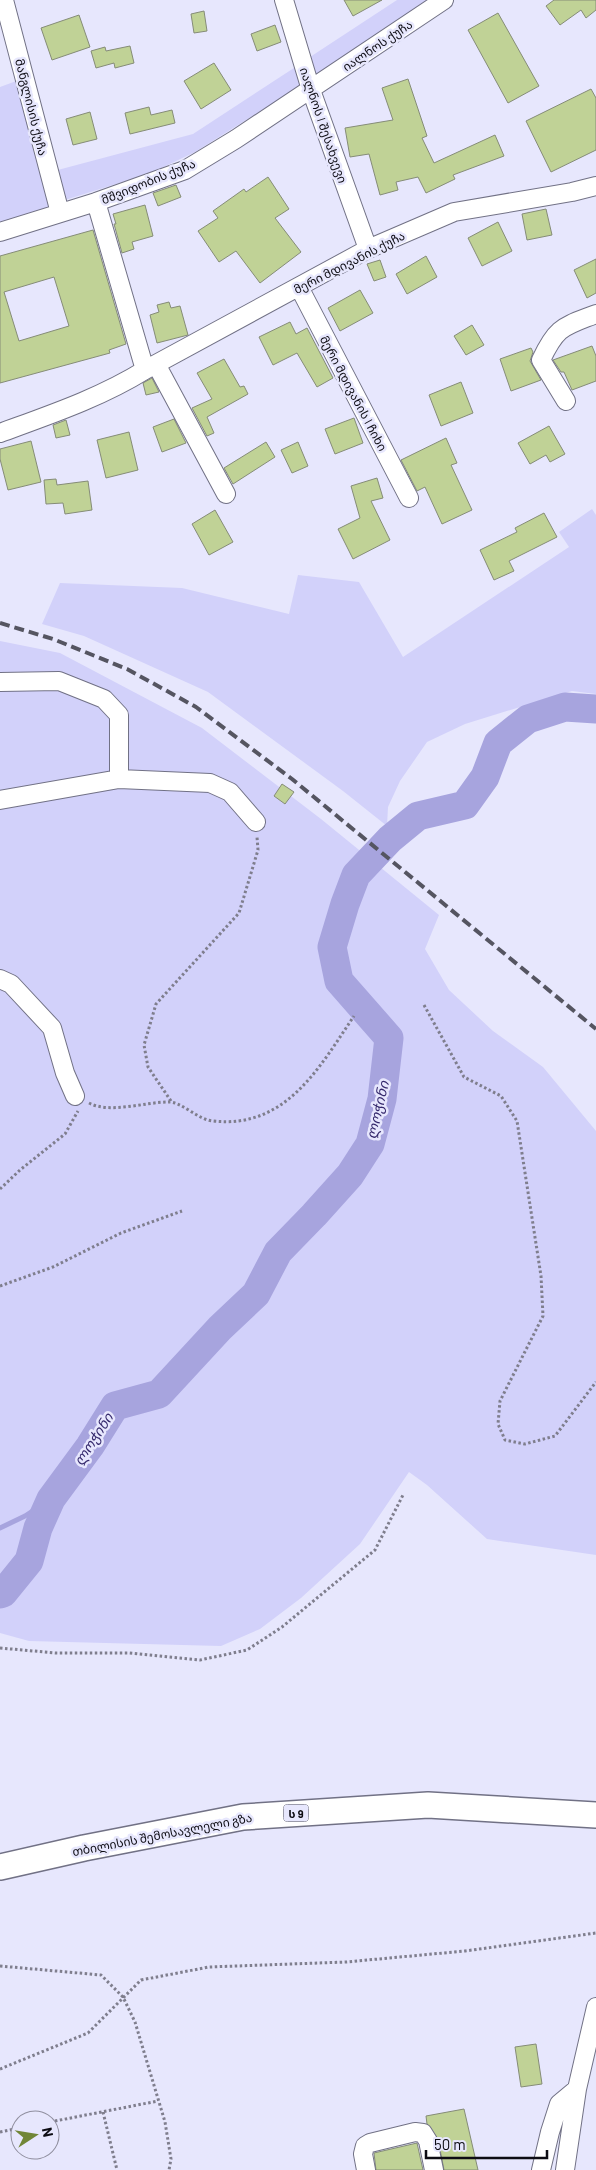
<svg xmlns="http://www.w3.org/2000/svg" width="596" height="2170" font-family="Barlow,'Noto Sans Georgian',sans-serif">
<style>
.green{fill:#d2d1fa}
.lines{fill:none;stroke-linecap:round;stroke-linejoin:round}
.stream{stroke:#a7a4de;stroke-width:5}
.river{stroke:#a7a4de;stroke-width:29}
.building{fill:#c0d296;stroke:#858c77;fill-rule:evenodd}
.minor-casing{stroke:#717185;stroke-width:20}
.highway-casing{stroke:#717185;stroke-width:28}
.path{stroke:#7f7e8d;stroke-width:3;stroke-dasharray:2.5 2.5;stroke-linecap:butt}
.minor{stroke:#fff;stroke-width:18}
.highway{stroke:#fff;stroke-width:25}
.rail{stroke:#555561;stroke-width:4;stroke-dasharray:10 5;stroke-linecap:butt}
.labels{text-anchor:middle;dominant-baseline:central;stroke-width:5;stroke-linejoin:round;paint-order:stroke}
.shield{fill:#e7e7fd;stroke:#4e4e59;stroke-width:1}
.shield-label{font-size:11px;font-weight:bold;fill:#0d0c13}
.street-label{font-size:12px;fill:#0d0c13;stroke:#e7e7fd}
.water-label{font-size:14px;font-style:italic;fill:#35296c;stroke:#e7e7fd}
</style>
<rect width="100%" height="100%" fill="#e7e7fd"/>
<path class="green" d="M397 0H433L314 79 307 59Z
M297 66 302 85 195 152 151 173 65 200 54 171 193 134Z
M19 80 42 181 51 208 0 224V87Z
M592 509 596 515V694L572 691 465 724 427 742 400 781 388 807 387 826 343 791 208 692 84 636 42 624 60 583 182 588 289 614 298 575 359 582 403 657 569 547 559 532Z
M0 641 60 653 202 728 321 819 439 915 425 949 449 990 493 1031 543 1067 596 1131V1555L487 1539 427 1485 409 1472 360 1544 301 1598 260 1629 221 1646 29 1641 0 1633Z"/>
<g class="lines">
<path class="stream" d="M0 1528 25 1516 51 1499"/>
<path class="river" d="M0 1594 3 1593 29 1561 38 1528 51 1499 90 1446 115 1406 159 1394 220 1328 256 1294 278 1252 314 1215 350 1175 370 1144 382 1099 389 1038 339 981 332 947 345 904 356 875 390 839 418 816 465 805 485 777 498 743 528 719 565 707 596 709"/>
</g>
<path class="building" d="M344 0H382L353 16Z
M554 0H596V10L586 18 581 10 560 25 546 6Z
M204 11 207 31 194 33 191 14Z
M498 13 539 86 508 103 468 30Z
M79 15 90 47 52 60 41 28Z
M275 25 281 42 257 51 251 34Z
M130 46 134 63 115 68 114 63 96 68 91 51 105 47 106 51Z
M214 63 231 90 201 109 184 81Z
M408 79 427 136 422 138 434 163 495 135 504 156 453 175 455 179 426 193 418 177 396 182 398 190 380 195 369 154 350 157 345 128 393 120 382 88Z
M591 89 596 98V150L551 172 526 121Z
M149 107 151 115 172 110 175 123 130 134 125 113Z
M90 112 97 139 73 145 66 119Z
M268 177 289 209 275 218 301 252 260 283 236 251 219 262 198 231 218 218 213 211 244 189 246 192Z
M176 185 181 197 158 206 153 193Z
M145 205 153 236 132 242 134 249 122 253 114 224H116L113 214Z
M546 209 552 235 527 240 522 214Z
M498 222 512 251 482 266 468 238Z
M93 230 126 344 109 350 110 353 0 383V256ZM54 277 69 326 19 341 4 292Z
M426 256 437 277 407 294 396 274Z
M596 259V293L587 298 574 270Z
M380 260 386 277 374 281 367 264Z
M360 290 373 313 340 331 328 308Z
M169 302 171 308 180 306 188 335 157 343 150 315 159 312 157 305Z
M290 322 296 334 307 328 333 378 317 387 297 353 273 365 259 337Z
M472 325 484 345 466 355 454 336Z
M592 346 596 356V381L572 390 564 372H561L553 360Z
M531 348 533 352 530 361 541 380 511 391 500 359Z
M224 359 240 387 244 386 248 394 207 417 214 433 207 436 192 408 212 399 197 373Z
M152 378 159 392 146 395 143 383Z
M461 382 473 413 441 426 429 395Z
M354 418 363 443 335 454 325 429Z
M174 419 186 443 162 452 153 427Z
M66 420 70 435 56 438 53 425Z
M549 426 565 454 550 462 546 455 530 464 518 443Z
M129 432 138 470 106 478 97 440Z
M446 438 457 463 451 465 472 510 442 524 425 487 417 491 401 460Z
M31 441 41 482 8 490 0 459V449Z
M266 442 275 457 233 484 224 468Z
M298 442 308 466 292 473 281 450Z
M377 478 383 498 371 501 390 540 353 559 338 529 360 518 351 486Z
M56 479 57 485 88 481 92 510 65 514 63 503 46 504 44 480Z
M215 510 233 542 209 555 192 524Z
M544 513 557 537 509 561 514 571 494 580 480 550 517 532 515 528Z
M282 784 294 792 285 804 274 796Z
M536 2044 542 2084 521 2087 515 2047Z
M464 2109 478 2170H444L438 2139 427 2124 426 2116Z
M417 2143 423 2170H376L374 2153Z"/>
<g class="lines">
<g class="minor-casing">
<path id="minor" d="M4 0 60 213
M284 0 311 90 368 249
M96 202 145 370 368 249 454 212 572 192 596 186
M0 232 96 202 185 170 236 139 444 0
M299 287 409 498
M156 364 226 494
M566 401 541 360C557 326 563 327 596 314
M0 433C49 415 100 398 145 370
M0 682 59 681 104 699 119 715V779
M0 800 119 779 210 783 230 792 256 822
M0 979 11 984 52 1028 65 1073 75 1096
M366 2170 363 2154 365 2146 370 2143 415 2132 423 2133 428 2141 434 2170
M541 2170 550 2132 559 2104 577 2089
M565 2170 577 2089 596 2007"/>
</g>
<g class="highway-casing">
<path id="highway" d="M0 1867 84 1848 243 1817 428 1805 596 1815"/>
</g>
<path class="path" d="M424 1005 464 1077 501 1096 517 1121 541 1276 543 1316 500 1401 498 1424 505 1440 525 1444 555 1436 596 1382
M171 1101 148 1067 144 1045 156 1004 239 913 258 850 257 837
M89 1103C110 1114 145 1102 168 1102 181 1101 198 1120 213 1121 286 1129 319 1068 354 1016
M0 1189 20 1170 65 1134 78 1111
M0 1286 53 1267 121 1233 182 1211
M0 1648 56 1653H129L200 1660 247 1650 282 1627 375 1550 403 1495
M0 1966 101 1975 123 1997 135 2022 165 2122 171 2159 169 2170
M0 2069 88 2033 141 1980 209 1967 346 1962 465 1951 596 1933
M103 2112 117 2170
M50 2122 158 2101
M0 2132 20 2128"/>
<use href="#minor" class="minor"/>
<use href="#highway" class="highway"/>
<path class="rail" d="M0 623 53 639 127 669 196 707 292 779 596 1029"/>
</g>
<g class="labels">
<rect class="shield" x="283.5" y="1804.5" width="25" height="17" rx="4"/>
<g class="shield-label">
<text x="296" y="1813">ს 9</text>
</g>
<g class="street-label">
<text transform="translate(377 45) rotate(-34)">იალნოს ქუჩა</text>
<text transform="translate(32 107) rotate(76)">მანგლისის ქუჩა</text>
<text transform="translate(324 125) rotate(71)">იალნოს I შესახვევი</text>
<text transform="translate(148 181) rotate(-22)">მშვიდობის ქუჩა</text>
<text transform="translate(349 262) rotate(-27)">მერი მდივანის ქუჩა</text>
<text transform="translate(354 393) rotate(62)">მერი მდივანის I ჩიხი</text>
<text transform="translate(162 1834) rotate(-11)">თბილისის შემოსავლელი გზა</text>
</g>
<g class="water-label">
<text transform="translate(377 1110) rotate(-77)">ლოჭინი</text>
<text transform="translate(93 1439) rotate(-57)">ლოჭინი</text>
</g>
</g>
<g transform="translate(35 2135) rotate(78)"><circle r="24" fill="#e7e7fd" stroke="#908f9f"/>
<path d="M0-4L9 19L0 12L-9 19Z" fill="#718637"/>
<text y="-8" font-size="14" font-weight="bold" text-anchor="middle" fill="#0d0c13">N</text>
</g>
<path d="M426 2150v8h121v-8" fill="none" stroke="#0d0c13" stroke-width="2.5"/>
<text x="434" y="2150" font-size="15" fill="#0d0c13" stroke="#e7e7fd" stroke-width="4" paint-order="stroke">50 m</text>
</svg>
